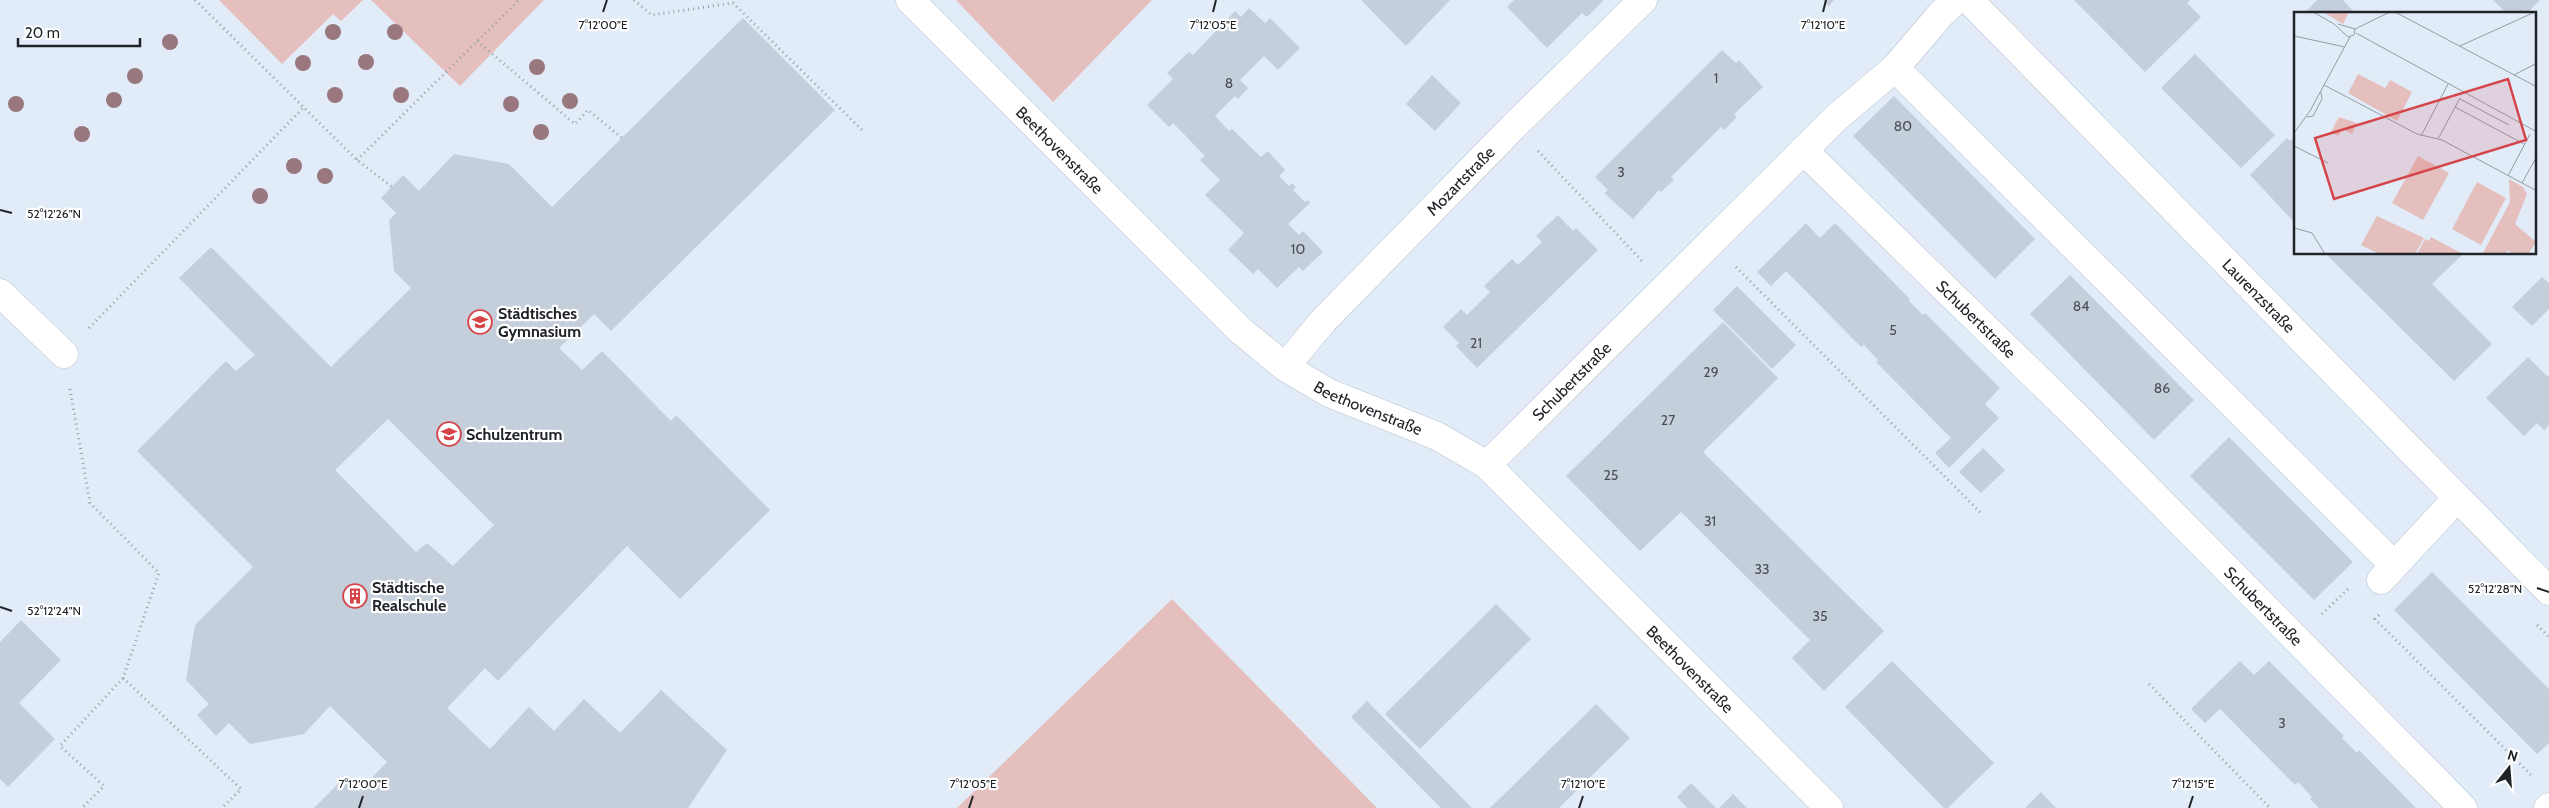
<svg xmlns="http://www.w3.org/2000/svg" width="2549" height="808" font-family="Cabin,sans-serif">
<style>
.green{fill:#e5bfbd}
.building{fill:#c4cfdb;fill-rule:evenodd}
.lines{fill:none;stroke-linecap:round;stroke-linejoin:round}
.minor-casing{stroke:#b9c3cf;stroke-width:29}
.path{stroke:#979fa8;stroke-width:3;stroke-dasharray:1 4;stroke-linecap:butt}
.minor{stroke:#fff;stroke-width:28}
.tree{fill:#98777e}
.ticks{fill:none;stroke:#202428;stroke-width:2}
.labels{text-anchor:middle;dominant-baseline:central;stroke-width:4.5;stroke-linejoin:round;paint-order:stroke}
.number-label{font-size:14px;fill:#494f55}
.street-label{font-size:16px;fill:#202428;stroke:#fff}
.poi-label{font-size:16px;font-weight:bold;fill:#202428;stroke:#fff;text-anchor:start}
.inset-road{fill:none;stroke:#949ca5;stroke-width:1}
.view{fill:#d44449;fill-opacity:0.15;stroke:#d44449;stroke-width:2.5}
.inset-edge{fill:none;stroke:#202428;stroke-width:2.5}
.ticks-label{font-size:12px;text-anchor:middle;fill:#202428;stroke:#fff;stroke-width:4.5;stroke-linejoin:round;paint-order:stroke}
</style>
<rect width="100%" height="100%" fill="#e1ecf8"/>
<path class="green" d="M219 0H363L341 21 333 14 282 64Z
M371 0H544L460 86Z
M956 0H1152L1053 102Z
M1172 599 1377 808H957Z"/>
<path class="building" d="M1361 0H1450L1406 46Z
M1514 0H1602L1603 1 1587 17 1582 13 1547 48 1507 7Z
M1823 0H1834L1829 6Z
M2074 0H2190L2187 3 2201 17 2145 72Z
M2317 0H2343L2356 14H2304Z
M2493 0H2540L2526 14H2507Z
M1249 8 1265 23 1270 18 1300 48 1278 70 1264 56 1240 80 1248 88 1238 99 1235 96 1215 116 1229 131 1232 129 1261 157 1268 151 1285 170 1279 176 1289 186 1292 183 1296 187 1293 190 1305 202 1308 200 1310 203 1288 224 1299 235 1303 231 1323 252 1303 271 1299 267 1277 288 1258 269 1253 274 1228 250 1244 233 1205 195 1220 180 1200 160 1205 156 1173 123 1169 127 1147 105 1173 79 1167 73 1189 52 1193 55 1235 11 1241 17Z
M743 18 835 110 611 331 594 314 559 348 582 370 602 351 671 421 676 415 770 510 680 599 627 546 498 681 485 668 447 708 490 749 529 707 554 731 584 699 620 733 661 690 727 750 688 808H314L345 777 359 791 387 762 330 706 304 734 250 744 229 723 216 736 197 715 209 704 186 680 195 625 253 567 137 451 226 361 236 371 255 355 179 278 211 247 331 367 411 288 394 271 389 220 396 213 381 198 403 175 419 191 454 154 509 164 552 207ZM388 419 494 525 453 566 427 543 416 552 335 470Z
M1722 50 1736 63 1739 60 1763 87 1734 114 1737 117 1724 130 1721 127 1671 177 1674 180 1661 192 1659 190 1633 219 1604 193 1608 190 1595 177Z
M2195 54 2275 135 2241 168 2161 88Z
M1432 75 1461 103 1435 131 1406 104Z
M1894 96 2035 239 1995 279 1853 136Z
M2295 136V223L2250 175 2287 138 2290 141Z
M1558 215 1573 231 1576 228 1598 250 1477 368 1456 346 1459 343 1443 327 1461 309 1467 315 1490 292 1484 286 1512 259 1518 265 1542 242 1536 236Z
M1806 223 1820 238 1835 223 1910 299 1908 300 1923 315 1925 313 2000 388 1985 404 1999 418 1949 468 1935 453 1951 438 1876 362 1878 360 1864 345 1861 347 1786 271 1771 286 1757 272Z
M2326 254H2463L2432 284 2492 344 2454 381Z
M2070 275 2194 400 2154 440 2030 314Z
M2542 277 2549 283V309L2532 326 2512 307Z
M1737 286 1796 345 1772 369 1713 310Z
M1723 322 1778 378 1703 452 1884 631 1824 691 1792 658 1810 640 1681 512 1640 551 1566 476Z
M2528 357 2547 376 2549 375V425L2544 430 2537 423 2524 436 2486 398Z
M2229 437 2353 562 2314 600 2190 476Z
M1983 448 2005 470 1981 493 1959 472Z
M2432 572 2549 689V743L2537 754 2394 610Z
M1496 604 1531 639 1420 749 1385 714Z
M21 620 61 660 19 703 55 739 8 787 0 779V642Z
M1892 661 1994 763 1948 808H1944L1845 707Z
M2240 661 2254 675 2269 661 2344 736 2342 738 2357 753 2359 750 2416 808H2319L2310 799 2312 797 2298 782 2295 785 2220 709 2205 723 2191 709Z
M1367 701 1472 808H1441L1351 717Z
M1596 704 1630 738 1559 808H1490Z
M1691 783 1716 808H1687L1677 797Z
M2041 792 2056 808H2025Z
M1733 794 1747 808H1719Z"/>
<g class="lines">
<g class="minor-casing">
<g id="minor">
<path id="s1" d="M910 0 1240 330 1285 367 1329 393 1437 436 1487 465 1829 808"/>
<path id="s2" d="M1969 0 2549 591"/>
<path d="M1895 68 2394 565"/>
<path id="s3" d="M1803 150 2077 417 2463 808"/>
<path d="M0 293 64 354"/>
<path id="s4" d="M1285 367 1323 321 1514 126 1643 0"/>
<path id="s5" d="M1487 465 1837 117 1895 68 1941 14 1956 0"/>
<path d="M2381 580 2457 498"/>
<path d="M2548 808 2549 807"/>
</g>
</g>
<path class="path" d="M195 0 357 160 392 187
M634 0 652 15 733 3 862 130
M477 41 575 124 588 110 622 138
M1538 151 1642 261
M357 160 519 0
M1736 267 1981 513
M89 328 303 108
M70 389 90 503 159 573 123 678 60 746 104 786 82 808
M2322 614 2348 589
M2379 615 2375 619 2533 777
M2537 625 2549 637
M123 678 241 789 222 808
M2149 684 2270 808"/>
<use href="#minor" class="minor"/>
</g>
<g class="tree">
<circle cx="333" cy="32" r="8"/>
<circle cx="395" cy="32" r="8"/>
<circle cx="170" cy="42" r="8"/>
<circle cx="366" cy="62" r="8"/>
<circle cx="303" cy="63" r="8"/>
<circle cx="537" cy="67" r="8"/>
<circle cx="135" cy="76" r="8"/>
<circle cx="335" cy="95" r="8"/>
<circle cx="401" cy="95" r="8"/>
<circle cx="114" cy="100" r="8"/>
<circle cx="570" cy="101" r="8"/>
<circle cx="16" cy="104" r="8"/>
<circle cx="511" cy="104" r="8"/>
<circle cx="541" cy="132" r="8"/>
<circle cx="82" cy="134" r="8"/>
<circle cx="294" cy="166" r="8"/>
<circle cx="325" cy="176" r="8"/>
<circle cx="260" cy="196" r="8"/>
</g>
<path class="ticks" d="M603 12 607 0M1213 12 1216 0M1823 12 1826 0M0 210 12 213M2537 588 2549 592M0 607 12 611M359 808 363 796M969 808 973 796M1579 808 1583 796M2189 808 2193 796"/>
<defs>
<g id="school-ring" transform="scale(1.25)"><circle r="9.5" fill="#fff" stroke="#d44449" stroke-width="1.5"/><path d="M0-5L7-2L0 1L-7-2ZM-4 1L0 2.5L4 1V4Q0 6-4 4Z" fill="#d44449"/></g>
<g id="building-ring" transform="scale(1.25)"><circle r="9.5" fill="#fff" stroke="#d44449" stroke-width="1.5"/><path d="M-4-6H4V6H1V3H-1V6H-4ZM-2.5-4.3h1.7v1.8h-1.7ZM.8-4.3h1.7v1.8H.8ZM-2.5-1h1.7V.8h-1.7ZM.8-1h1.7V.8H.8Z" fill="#d44449"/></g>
</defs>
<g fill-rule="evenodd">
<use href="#school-ring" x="480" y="322"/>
<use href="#school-ring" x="449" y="434"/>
<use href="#building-ring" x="355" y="596"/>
</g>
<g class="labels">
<g class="number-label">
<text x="1716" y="78">1</text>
<text x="1229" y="83">8</text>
<text x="1903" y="126">80</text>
<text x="1621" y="172">3</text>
<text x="1298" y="249">10</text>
<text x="2081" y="306">84</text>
<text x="1893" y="330">5</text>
<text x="1476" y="343">21</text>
<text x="1711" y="372">29</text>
<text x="2162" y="388">86</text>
<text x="1668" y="420">27</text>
<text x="1611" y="475">25</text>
<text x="1710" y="521">31</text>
<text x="1762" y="569">33</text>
<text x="1820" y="616">35</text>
<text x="2282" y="723">3</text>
</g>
<g class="street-label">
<text stroke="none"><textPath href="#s1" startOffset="212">Beethovenstraße</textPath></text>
<text stroke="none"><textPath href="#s4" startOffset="256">Mozartstraße</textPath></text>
<text stroke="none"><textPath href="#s2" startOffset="414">Laurenzstraße</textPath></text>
<text stroke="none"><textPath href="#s3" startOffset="242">Schubertstraße</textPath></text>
<text stroke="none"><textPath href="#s5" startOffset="119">Schubertstraße</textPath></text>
<text stroke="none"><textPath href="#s1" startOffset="618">Beethovenstraße</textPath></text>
<text stroke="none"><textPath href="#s3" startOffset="648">Schubertstraße</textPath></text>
<text stroke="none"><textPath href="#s1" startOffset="1038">Beethovenstraße</textPath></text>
</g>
<g class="poi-label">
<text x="498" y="313">Städtisches<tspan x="498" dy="18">Gymnasium</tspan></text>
<text x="466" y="434">Schulzentrum</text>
<text x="372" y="587">Städtische<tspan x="372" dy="18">Realschule</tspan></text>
</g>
</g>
<g transform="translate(2294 12)">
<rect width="242" height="242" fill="#e1ecf8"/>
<path d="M29 0H55L49 12ZM64 62 91 76 96 68 118 80 103 109 54 81ZM45 105 63 111 58 122 49 117 44 124 37 120ZM124 144 155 161 129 208 98 191ZM215 167 229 175 233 182 221 212 242 230 234 242H219L213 238V242H185L189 241 216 190ZM183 170 212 186 187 233 158 217ZM83 204 130 226 121 242H85L67 233ZM137 225 169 242H123L131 227 135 229Z" fill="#e5bfbd"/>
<path class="inset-road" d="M19 0 40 12 54 25 60 23 61 17M101 0 243 75M44 12 61 17M61 17 96 0M62 21 243 120M0 24 51 35M166 34 241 0M220 63 243 51M30 73 123 122 148 128 243 179M166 87 215 113M161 95 230 132M13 105 19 104 28 87 27 80M0 121 16 99 56 25M127 124 154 72M144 127 166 86M0 134 34 151M214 164 236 122M228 171 243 144M0 216 18 221 31 242"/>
<path class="view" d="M214 67 232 128 40 187 21 126Z"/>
<rect width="242" height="242" class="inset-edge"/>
</g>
<g class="ticks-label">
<text x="603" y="29">7°12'00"E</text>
<text x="1213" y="29">7°12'05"E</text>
<text x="1823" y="29">7°12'10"E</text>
<text x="54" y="218">52°12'26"N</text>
<text x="2495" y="593">52°12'28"N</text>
<text x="54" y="615">52°12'24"N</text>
<text x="363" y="788">7°12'00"E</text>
<text x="973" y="788">7°12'05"E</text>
<text x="1583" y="788">7°12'10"E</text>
<text x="2193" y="788">7°12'15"E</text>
</g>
<g transform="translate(2509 768) rotate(17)" stroke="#ffffff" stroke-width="4" paint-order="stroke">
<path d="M0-4L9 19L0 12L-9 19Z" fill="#202428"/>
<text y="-8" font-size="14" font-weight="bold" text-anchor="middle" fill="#202428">N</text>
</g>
<path d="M18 38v8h122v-8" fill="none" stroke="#202428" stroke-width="2.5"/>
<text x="25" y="38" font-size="15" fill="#202428" stroke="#ffffff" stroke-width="4" paint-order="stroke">20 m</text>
</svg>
